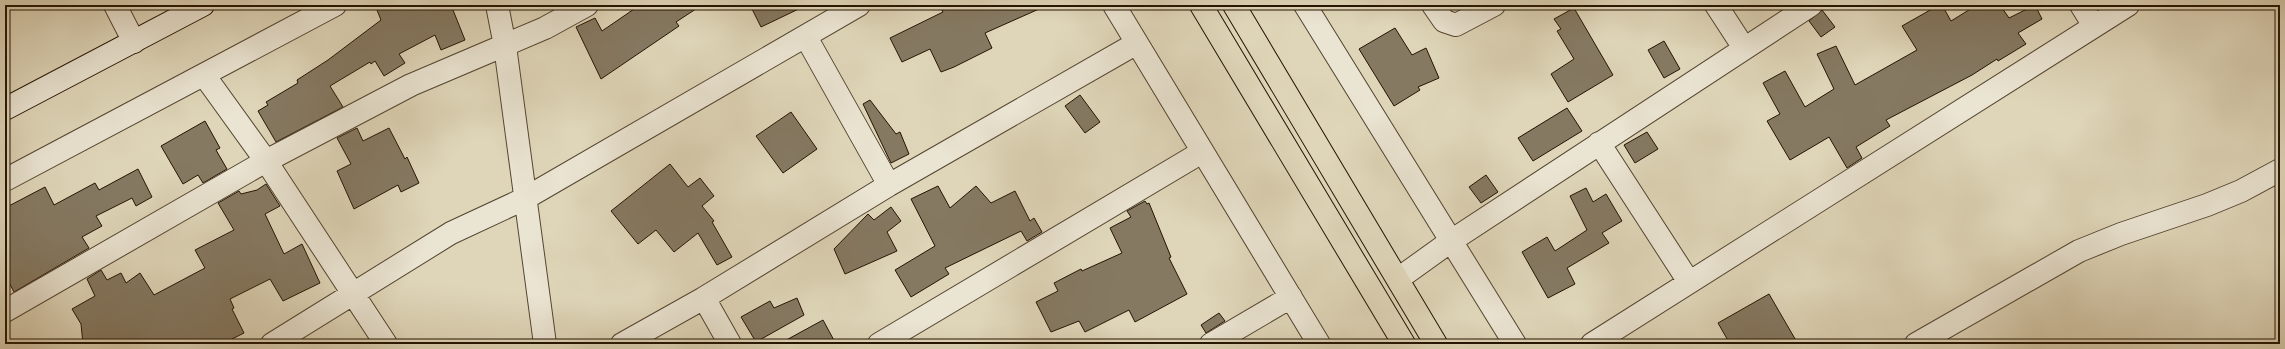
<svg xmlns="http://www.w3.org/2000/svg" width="2285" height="349" font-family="'IM FELL English',serif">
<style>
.building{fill:#857962;stroke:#241403}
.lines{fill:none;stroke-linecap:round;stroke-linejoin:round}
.street-casing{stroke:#534430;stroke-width:24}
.secondary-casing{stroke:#241403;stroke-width:24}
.highway-casing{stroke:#241403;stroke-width:24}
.street{stroke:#eae4d2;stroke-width:22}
.secondary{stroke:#eae4d2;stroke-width:22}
.highway{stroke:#dfd6b9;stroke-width:22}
</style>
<rect width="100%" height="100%" fill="#dfd6b9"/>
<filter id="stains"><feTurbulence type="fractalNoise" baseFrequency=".005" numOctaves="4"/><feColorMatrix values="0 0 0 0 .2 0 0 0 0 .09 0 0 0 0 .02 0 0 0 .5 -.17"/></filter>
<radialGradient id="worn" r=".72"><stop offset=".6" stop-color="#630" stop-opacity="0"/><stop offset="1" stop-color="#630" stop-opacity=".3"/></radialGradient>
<path class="building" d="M375 5H451L465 40 441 50 435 35 399 54 405 63 384 76 375 61 371 64 370 62 330 86 343 107 276 142 258 111 268 105 266 102 298 83 297 80 328 60 381 20Z
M640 5H702L676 22 679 26 601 79 576 27 595 18 602 31Z
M750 5H807L761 27Z
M939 5H1048L985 33 992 48 954 67 941 72 930 49 902 62 890 38 943 12Z
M1939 5H1942L1951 21 1977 5H2000L2009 18 2035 5 2042 19 2018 33 2026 44 1998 61 1997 59 1972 75 1886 120 1890 126 1856 147 1862 158 1847 168 1829 137 1790 160 1767 121 1780 114 1763 83 1785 71 1805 107 1834 89 1817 54 1836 46 1855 85 1917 50 1902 26Z
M1574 8 1613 75 1568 102 1551 74 1574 59 1557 31 1561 29 1554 19Z
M1822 10 1835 27 1821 37 1809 21Z
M1395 28 1412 55 1426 48 1439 78 1418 87 1420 90 1394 106 1359 49Z
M1664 41 1680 69 1664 78 1648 50Z
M1080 95 1100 122 1085 133 1065 106Z
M870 100 896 134 900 132 909 154 891 163 863 104Z
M1567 108 1582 131 1533 161 1518 138Z
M791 112 817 149 783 173 756 136Z
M205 121 220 148 216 150 227 169 203 183 198 175 183 184 161 146Z
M357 128 363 141 389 128 405 159 407 157 419 183 401 192 398 185 354 209 337 171 351 164 337 138Z
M1647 132 1658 149 1635 163 1624 145Z
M670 164 688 187 700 178 714 196 702 206 714 221 712 222 732 257 717 265 698 233 674 252 656 230 638 244 611 211Z
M138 169 152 197 136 206 132 198 96 216 102 226 82 237 89 248 14 292 5 275V208L45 187 54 205 95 183 99 190Z
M1486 175 1498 192 1481 203 1469 187Z
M266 184 280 206 265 214 284 254 302 244 320 283 283 301 270 279 230 299 234 308 232 309 244 333 222 344H83L81 324 72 309 95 296 87 279 101 270 107 280 121 273 126 283 140 273 154 295 205 268 195 250 234 230 218 203 239 191 241 194 257 190Z
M938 186 950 208 976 186 991 203 1015 191 1030 221 1034 218 1042 232 1027 241 1021 231 945 268 949 274 911 297 895 270 935 246 911 199Z
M1586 188 1593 202 1606 194 1622 221 1602 233 1609 243 1567 268 1575 284 1548 298 1522 252 1547 237 1555 251 1587 230 1570 196Z
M1145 201 1147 204 1149 203 1171 257 1169 258 1187 294 1135 322 1129 310 1085 332 1079 321 1051 332 1036 302 1058 291 1054 283 1081 269 1082 271 1122 253 1110 228 1131 217 1127 211Z
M891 207 901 221 887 232 897 251 845 274 834 249 868 214 874 220Z
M1769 294 1798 344H1730L1718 323Z
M797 298 804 315 756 342 741 317 770 301 774 308Z
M1219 313 1225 321 1206 333 1201 325Z
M823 320 836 344H779Z"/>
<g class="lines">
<g class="street-casing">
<path id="street" d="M115 5 134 42
M497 5 505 46 545 344
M1114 5 1319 344
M1305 5 1515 344
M1433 5 1444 21 1456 25 1494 5
M1716 5 1744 48
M2081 5 2094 26
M806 37 889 185
M204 75 266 161 386 344
M1599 143 1689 282
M5 180 335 5
M1398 279 1451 241 1811 5
M704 298 889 185 1137 43
M5 311 266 161 411 85 545 28 587 5
M272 344 451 233 524 199 859 5
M622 344 704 298 730 344
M879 344 1202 152
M1211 344 1291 297
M1592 344 2128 5
M1916 344 2079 251 2121 234 2207 205 2241 191 2280 170"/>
</g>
<g class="secondary-casing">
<path id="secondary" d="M5 109 203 5"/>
</g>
<g class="highway-casing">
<path id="highway" d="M1201 5 1404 344
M1234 5 1436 344"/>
</g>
<use href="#street" class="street"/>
<use href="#secondary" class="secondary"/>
<use href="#highway" class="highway"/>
</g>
<rect width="2285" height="349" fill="none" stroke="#dfd6b9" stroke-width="20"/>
<rect x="6" y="6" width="2273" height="337" fill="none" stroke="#241403" stroke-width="2"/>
<rect x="10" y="10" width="2265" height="329" fill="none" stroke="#241403"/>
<rect width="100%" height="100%" filter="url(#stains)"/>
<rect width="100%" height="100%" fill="url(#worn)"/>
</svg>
